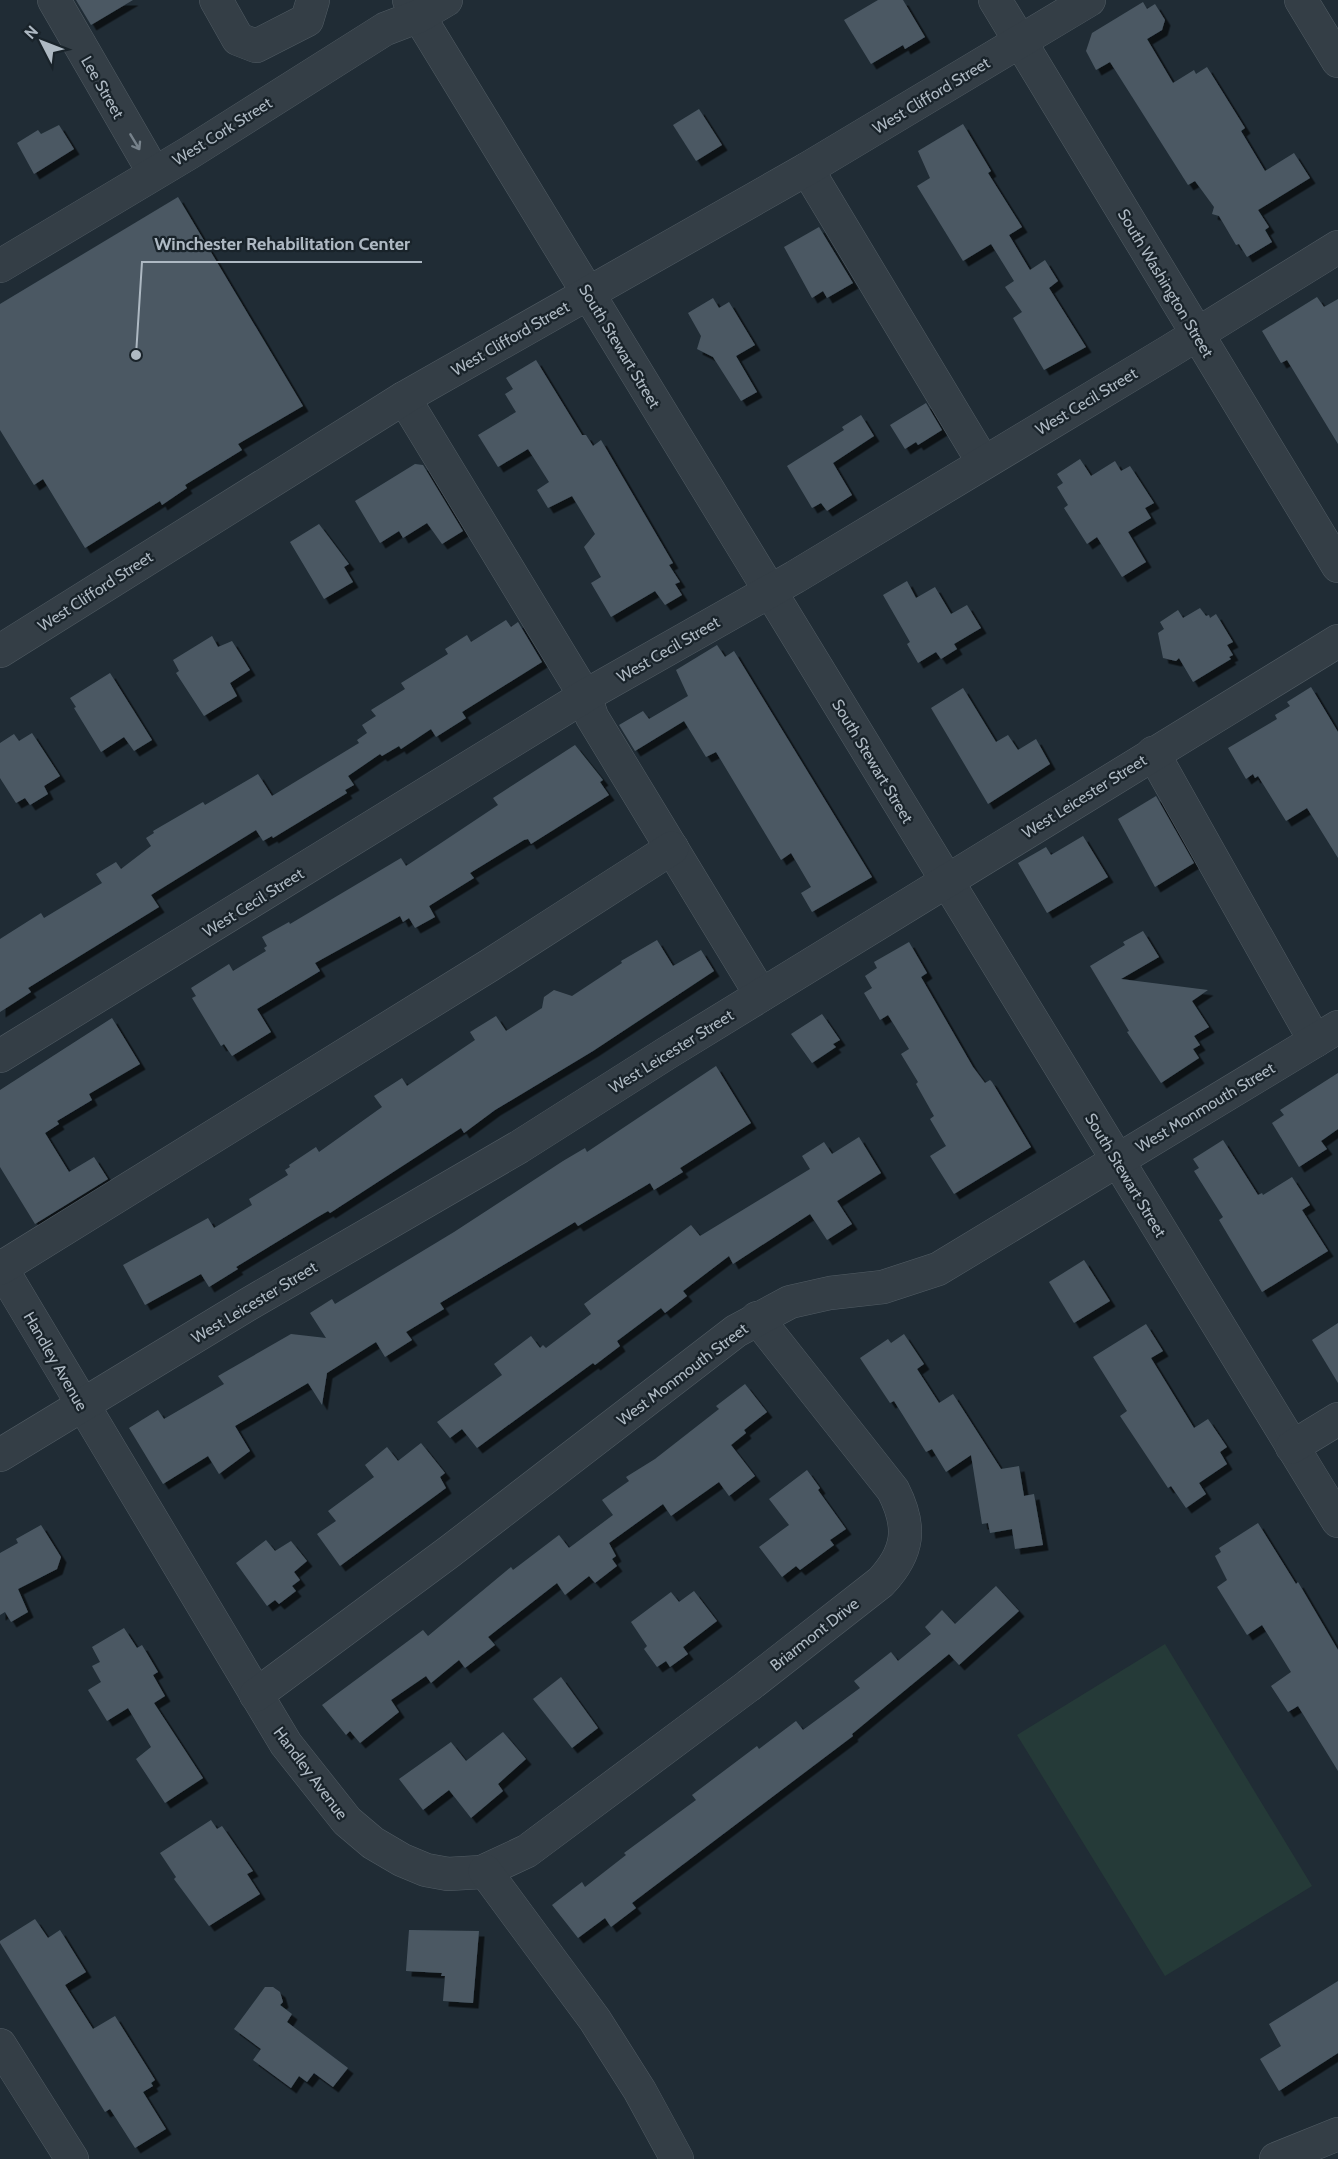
<svg xmlns="http://www.w3.org/2000/svg" width="1338" height="2159" viewBox="0 0 1338 2159" font-family="Cabin,sans-serif">
<style>
.green{fill:#253a38}
.building{fill:#4b5964;filter:url(#shadow)}
.lines{fill:none;stroke-linecap:round;stroke-linejoin:round}
.minor-casing{stroke:#515c64;stroke-width:34}
.minor{stroke:#343e46;stroke-width:33}
.oneway{stroke:#77828b}
.labels{text-anchor:middle;stroke-width:4.5;stroke-linejoin:round;paint-order:stroke}
.street-label{font-size:16px;fill:#aeb9c3;stroke:#19232a}
.leader{fill:none;stroke:#aeb9c3;stroke-width:2}
.callout-dot{fill:#aeb9c3;stroke:#19232a;stroke-width:2}
.callout-label{font-size:18px;text-anchor:middle;font-weight:bold;fill:#aeb9c3;stroke:#19232a;stroke-width:4.5;stroke-linejoin:round;paint-order:stroke}
</style>
<defs>
<filter id="shadow"><feDropShadow dx="5.5" dy="5.5" stdDeviation="0" flood-color="#0009"/></filter>
</defs>
<rect width="100%" height="100%" fill="#202c35"/>
<polygon class="green" points="1165,1644 1312,1886 1165,1976 1017,1735"/>
<g class="building">
<polygon points="76,0 133,0 91,25"/>
<polygon points="878,0 903,0 925,37 905,49 903,45 871,64 844,20"/>
<polygon points="1143,2 1147,9 1155,4 1165,20 1162,30 1147,39 1173,83 1194,70 1196,74 1207,67 1245,128 1241,131 1265,171 1294,153 1310,178 1258,210 1269,227 1265,230 1272,242 1247,257 1239,244 1236,245 1219,216 1212,214 1214,207 1195,181 1188,185 1110,62 1096,70 1086,51 1092,33"/>
<polygon points="699,109 722,145 696,161 673,125"/>
<polygon points="963,124 991,171 988,173 1022,227 1009,235 1030,270 1045,260 1058,281 1049,288 1086,347 1044,370 1013,318 1022,312 1005,287 1014,281 991,244 963,261 917,186 930,178 918,151"/>
<polygon points="59,125 74,149 34,174 17,143 38,130 41,134"/>
<polygon points="178,197 303,406 238,444 242,450 185,485 187,488 162,505 160,501 85,548 43,479 34,485 0,430 0,304"/>
<polygon points="819,227 853,283 827,298 823,291 812,298 784,247"/>
<polygon points="1317,297 1324,307 1338,299 1338,444 1287,360 1281,363 1262,331"/>
<polygon points="713,298 719,308 729,302 755,345 736,356 757,392 741,401 713,357 697,349 701,336 688,313"/>
<polygon points="536,360 582,435 586,435 593,446 601,440 673,563 669,565 680,582 675,584 682,595 665,605 655,591 611,617 591,583 601,577 584,547 595,534 572,496 548,508 537,490 549,482 528,449 498,467 478,435 516,412 505,394 513,389 506,378"/>
<polygon points="926,403 942,430 918,445 916,442 905,449 890,425"/>
<polygon points="861,415 874,436 833,463 852,495 827,511 821,503 812,508 787,466 844,430 842,427"/>
<polygon points="1080,459 1091,476 1115,461 1121,471 1130,466 1154,503 1145,508 1151,518 1128,532 1146,562 1122,577 1097,537 1087,544 1064,508 1068,505 1057,487 1063,483 1057,474"/>
<polygon points="415,464 423,465 463,531 442,544 427,523 403,538 399,531 380,543 355,501"/>
<polygon points="319,524 349,564 344,567 353,582 324,599 290,542"/>
<polygon points="907,581 916,598 935,587 951,614 967,605 981,628 954,644 957,649 941,659 936,652 918,663 907,644 910,642 883,595"/>
<polygon points="1200,608 1206,616 1209,615 1210,618 1216,614 1233,642 1227,645 1233,655 1229,657 1231,659 1193,682 1179,658 1176,661 1163,658 1158,633 1164,629 1160,622 1178,610 1183,618"/>
<polygon points="506,620 511,627 518,622 542,662 462,712 466,718 436,737 431,729 401,749 399,746 382,756 380,754 348,776 354,785 345,790 347,793 273,838 272,836 263,841 256,830 151,895 159,907 28,988 31,992 0,1012 0,939 41,913 44,918 102,883 96,874 116,862 121,869 151,846 146,838 154,833 153,831 203,802 205,805 258,774 272,796 359,743 357,740 367,733 362,725 376,716 371,710 405,689 401,683 448,654 445,649 467,635 471,642"/>
<polygon points="212,636 218,647 232,641 250,670 230,683 237,696 204,716 176,673 179,671 173,660"/>
<polygon points="717,645 725,657 734,651 872,877 812,912 801,893 811,887 791,853 781,860 716,752 706,757 684,721 635,751 619,725 643,711 649,719 688,696 676,670"/>
<polygon points="110,673 152,740 134,751 124,737 101,752 74,708 76,707 70,698"/>
<polygon points="1311,687 1338,732 1338,858 1307,808 1286,821 1258,776 1255,778 1253,774 1246,779 1228,748 1277,719 1275,715 1290,706 1287,702"/>
<polygon points="963,688 996,742 1008,735 1018,750 1036,739 1050,764 988,804 931,708"/>
<polygon points="32,733 60,776 44,786 48,794 30,805 25,798 16,803 0,778 0,743 14,734 19,741"/>
<polygon points="575,745 603,780 600,782 609,795 531,844 528,839 524,840 470,873 474,878 429,906 435,917 415,928 409,918 403,922 400,916 315,963 320,971 257,1009 271,1032 232,1056 224,1044 221,1046 192,998 196,996 191,988 229,964 233,971 266,951 264,948 267,946 262,937 289,922 290,924 401,858 406,866 438,845 498,805 493,798"/>
<polygon points="1156,796 1194,863 1155,887 1118,819"/>
<polygon points="1083,836 1108,877 1047,913 1018,863 1046,847 1051,855"/>
<polygon points="1143,931 1159,957 1121,979 1208,990 1192,1001 1209,1027 1194,1036 1200,1045 1193,1049 1199,1058 1161,1083 1127,1032 1129,1031 1090,966 1125,945 1123,942"/>
<polygon points="657,940 673,966 701,950 714,971 593,1051 495,1110 464,1133 461,1128 330,1213 328,1211 316,1218 236,1267 238,1269 209,1287 201,1274 145,1305 123,1265 208,1218 214,1228 252,1205 249,1199 288,1175 285,1170 290,1167 289,1165 316,1147 319,1152 382,1107 374,1096 402,1078 407,1086 475,1040 470,1032 496,1016 506,1031 542,1008 544,997 554,990 572,996 622,963 621,961"/>
<polygon points="909,942 927,973 921,977 973,1067 985,1083 990,1080 992,1082 1031,1147 954,1194 930,1156 946,1146 930,1119 934,1116 916,1084 918,1082 901,1054 909,1049 888,1015 880,1020 864,993 872,988 865,976 877,968 874,962"/>
<polygon points="822,1014 840,1040 833,1044 836,1047 812,1063 791,1034"/>
<polygon points="112,1018 140,1064 89,1094 92,1100 57,1121 59,1124 45,1133 69,1172 94,1157 108,1179 35,1224 0,1167 0,1090"/>
<polygon points="716,1066 751,1123 680,1168 683,1172 654,1190 650,1183 578,1226 575,1222 440,1303 444,1309 406,1332 412,1340 385,1357 376,1342 327,1373 322,1405 308,1383 235,1426 250,1451 219,1474 208,1456 163,1484 129,1428 158,1410 164,1419 224,1384 218,1376 291,1334 326,1338 310,1313 332,1299 335,1304 454,1232 563,1161 585,1148 587,1152"/>
<polygon points="1338,1073 1338,1129 1321,1141 1327,1149 1299,1167 1272,1123 1284,1115 1280,1110"/>
<polygon points="859,1137 881,1173 837,1201 852,1224 827,1240 810,1214 733,1264 729,1256 683,1291 687,1296 665,1313 661,1308 617,1341 620,1346 595,1365 593,1363 477,1448 462,1429 450,1438 437,1422 502,1375 494,1364 531,1336 540,1348 543,1345 546,1348 591,1314 584,1304 691,1225 700,1236 810,1169 802,1156 824,1142 832,1154"/>
<polygon points="1223,1140 1258,1195 1262,1193 1263,1195 1292,1177 1310,1205 1302,1210 1328,1251 1262,1292 1219,1220 1223,1217 1194,1171 1199,1168 1193,1159"/>
<polygon points="1084,1260 1110,1301 1074,1323 1049,1282"/>
<polygon points="1338,1323 1338,1383 1312,1340"/>
<polygon points="1146,1324 1163,1351 1151,1358 1194,1428 1208,1419 1227,1447 1220,1452 1227,1464 1199,1483 1206,1494 1186,1508 1171,1486 1168,1488 1120,1416 1127,1411 1093,1357"/>
<polygon points="904,1334 924,1364 917,1369 939,1403 953,1394 1001,1469 1019,1466 1024,1496 1034,1494 1043,1545 1015,1549 1012,1529 990,1533 988,1523 982,1524 971,1455 946,1472 932,1449 926,1452 894,1401 890,1403 860,1358 888,1339 891,1343"/>
<polygon points="745,1384 767,1412 744,1430 746,1433 731,1445 755,1476 729,1496 719,1482 671,1516 663,1504 609,1543 616,1556 612,1559 617,1566 595,1583 589,1576 565,1595 557,1583 488,1637 495,1645 465,1668 459,1660 431,1683 426,1676 391,1700 399,1712 360,1743 350,1731 346,1735 322,1705 423,1630 428,1636 511,1567 513,1570 559,1535 569,1548 613,1515 602,1500 629,1481 626,1477 655,1459 719,1409 716,1406"/>
<polygon points="421,1443 445,1473 440,1477 446,1488 340,1566 317,1534 336,1521 328,1511 374,1477 365,1465 387,1447 398,1461"/>
<polygon points="807,1470 820,1488 818,1490 846,1529 830,1540 834,1545 800,1570 796,1566 782,1577 759,1547 789,1525 769,1499"/>
<polygon points="1258,1523 1296,1584 1298,1582 1338,1650 1338,1771 1298,1706 1288,1712 1271,1686 1291,1672 1262,1625 1247,1635 1217,1587 1227,1580 1215,1556 1221,1552 1219,1548"/>
<polygon points="41,1525 61,1557 57,1569 18,1589 28,1612 11,1622 5,1612 0,1615 0,1553 18,1543 16,1539"/>
<polygon points="266,1540 275,1551 291,1541 307,1561 294,1572 300,1580 292,1586 296,1591 279,1604 275,1600 267,1606 236,1563"/>
<polygon points="996,1586 1019,1611 959,1665 949,1654 852,1734 853,1736 632,1903 636,1908 611,1927 605,1918 578,1938 552,1905 582,1882 585,1887 626,1855 624,1853 696,1800 692,1795 757,1746 759,1749 796,1721 803,1730 860,1688 854,1681 891,1652 898,1661 931,1634 925,1627 942,1610 955,1624"/>
<polygon points="694,1591 717,1621 683,1647 688,1654 670,1667 666,1661 657,1667 644,1649 647,1646 631,1622 671,1592 679,1602"/>
<polygon points="124,1628 137,1648 142,1645 158,1672 153,1675 165,1696 154,1703 203,1778 165,1803 136,1759 151,1747 128,1708 107,1721 88,1690 101,1682 92,1666 100,1662 92,1647"/>
<polygon points="561,1677 598,1728 572,1748 533,1699"/>
<polygon points="503,1732 526,1759 498,1784 503,1791 471,1818 449,1790 423,1810 399,1779 451,1742 466,1761"/>
<polygon points="211,1820 217,1829 222,1826 253,1871 247,1874 260,1894 209,1926 174,1879 176,1877 160,1853"/>
<polygon points="35,1919 48,1938 60,1930 86,1972 65,1985 93,2029 115,2016 155,2080 151,2083 153,2086 143,2092 166,2129 135,2148 110,2109 105,2112 0,1943 0,1941"/>
<polygon points="409,1930 479,1931 473,2003 443,2001 445,1976 441,1976 442,1973 406,1971"/>
<polygon points="1338,1981 1338,2053 1279,2091 1260,2059 1281,2046 1269,2024"/>
<polygon points="265,1987 273,1987 280,1992 283,2002 280,2005 292,2014 287,2022 348,2068 333,2087 314,2073 307,2082 299,2076 291,2088 253,2060 261,2049 234,2029"/>
</g>
<g class="lines">
<defs>
<g id="minor">
<polyline points="54,0 154,173"/>
<polyline points="216,0 238,39 256,46 307,20 313,0"/>
<polyline points="409,0 1338,1521"/>
<polyline points="995,0 1338,566"/>
<polyline points="1301,0 1338,61"/>
<polyline points="807,169 983,462"/>
<polyline points="0,266 189,153 385,29 419,16 446,0"/>
<polyline points="404,398 585,696 592,717 761,995"/>
<polyline points="0,651 404,398 807,169 1089,0"/>
<polyline points="1153,753 1315,1041"/>
<polyline points="0,1056 585,696 795,577 1170,351 1338,247"/>
<path d="M 0,1266 L 286,1744 L 347,1821 L 373,1843 L 402,1860 L 426,1870 L 448,1874 L 482,1872 L 527,1851 L 748,1686 L 881,1582 C 909,1552 912,1527 893,1490 L 757,1318"/>
<polyline points="1,1268 490,965 672,848"/>
<polyline points="1292,1447 1338,1419"/>
<polyline points="0,1455 247,1305 519,1147 667,1053 1338,641"/>
<polyline points="256,1695 449,1552 736,1331 790,1302 830,1293 883,1287 938,1269 1338,1027"/>
<polyline points="485,1871 595,2020 640,2091 677,2159"/>
<polyline points="0,2045 72,2159"/>
<polyline points="1276,2159 1338,2134"/>
</g>
</defs>
<use href="#minor" class="minor-casing"/>
<use href="#minor" class="minor"/>
</g>
<defs><path id="oneway-shaft" d="M-6 0H5M1.5-3L5.5 0L1.5 3" fill="none" stroke-width="1.6" stroke-linecap="round" stroke-linejoin="round" transform="scale(1.5)"/></defs>
<use class="oneway" href="#oneway-shaft" transform="translate(135 142) rotate(59)"/>
<g class="labels">
<g class="street-label">
<text transform="translate(103 87) rotate(60)" y="6">Lee Street</text>
<text transform="translate(931 95) rotate(-31)" y="6">West Clifford Street</text>
<text transform="translate(222 131) rotate(-32)" y="6">West Cork Street</text>
<text transform="translate(1166 283) rotate(59)" y="6">South Washington Street</text>
<text transform="translate(510 338) rotate(-30)" y="6">West Clifford Street</text>
<text transform="translate(620 346) rotate(59)" y="6">South Stewart Street</text>
<text transform="translate(1086 401) rotate(-31)" y="6">West Cecil Street</text>
<text transform="translate(95 591) rotate(-33)" y="6">West Clifford Street</text>
<text transform="translate(668 649) rotate(-30)" y="6">West Cecil Street</text>
<text transform="translate(873 761) rotate(59)" y="6">South Stewart Street</text>
<text transform="translate(1084 796) rotate(-32)" y="6">West Leicester Street</text>
<text transform="translate(253 902) rotate(-32)" y="6">West Cecil Street</text>
<text transform="translate(671 1051) rotate(-32)" y="6">West Leicester Street</text>
<text transform="translate(1205 1107) rotate(-31)" y="6">West Monmouth Street</text>
<text transform="translate(1126 1175) rotate(59)" y="6">South Stewart Street</text>
<text transform="translate(254 1302) rotate(-31)" y="6">West Leicester Street</text>
<text transform="translate(56 1361) rotate(60)" y="6">Handley Avenue</text>
<text transform="translate(682 1374) rotate(-37)" y="6">West Monmouth Street</text>
<text transform="translate(814 1634) rotate(-38)" y="6">Briarmont Drive</text>
<text transform="translate(311 1773) rotate(53)" y="6">Handley Avenue</text>
</g>
</g>
<path class="leader" d="M136 355L142 262H422"/>
<circle class="callout-dot" cx="136" cy="355" r="6"/>
<g class="callout-label">
<text x="282" y="250">Winchester Rehabilitation Center</text>
</g>
<g transform="translate(42 42) rotate(312)" stroke="#19232a" stroke-width="4.5" paint-order="stroke">
<path d="M0-4.5L10 22L0 15L-10 22Z" fill="#aeb9c3"/>
<text y="-9" font-size="16" font-weight="bold" text-anchor="middle" fill="#aeb9c3">N</text>
</g>
</svg>
